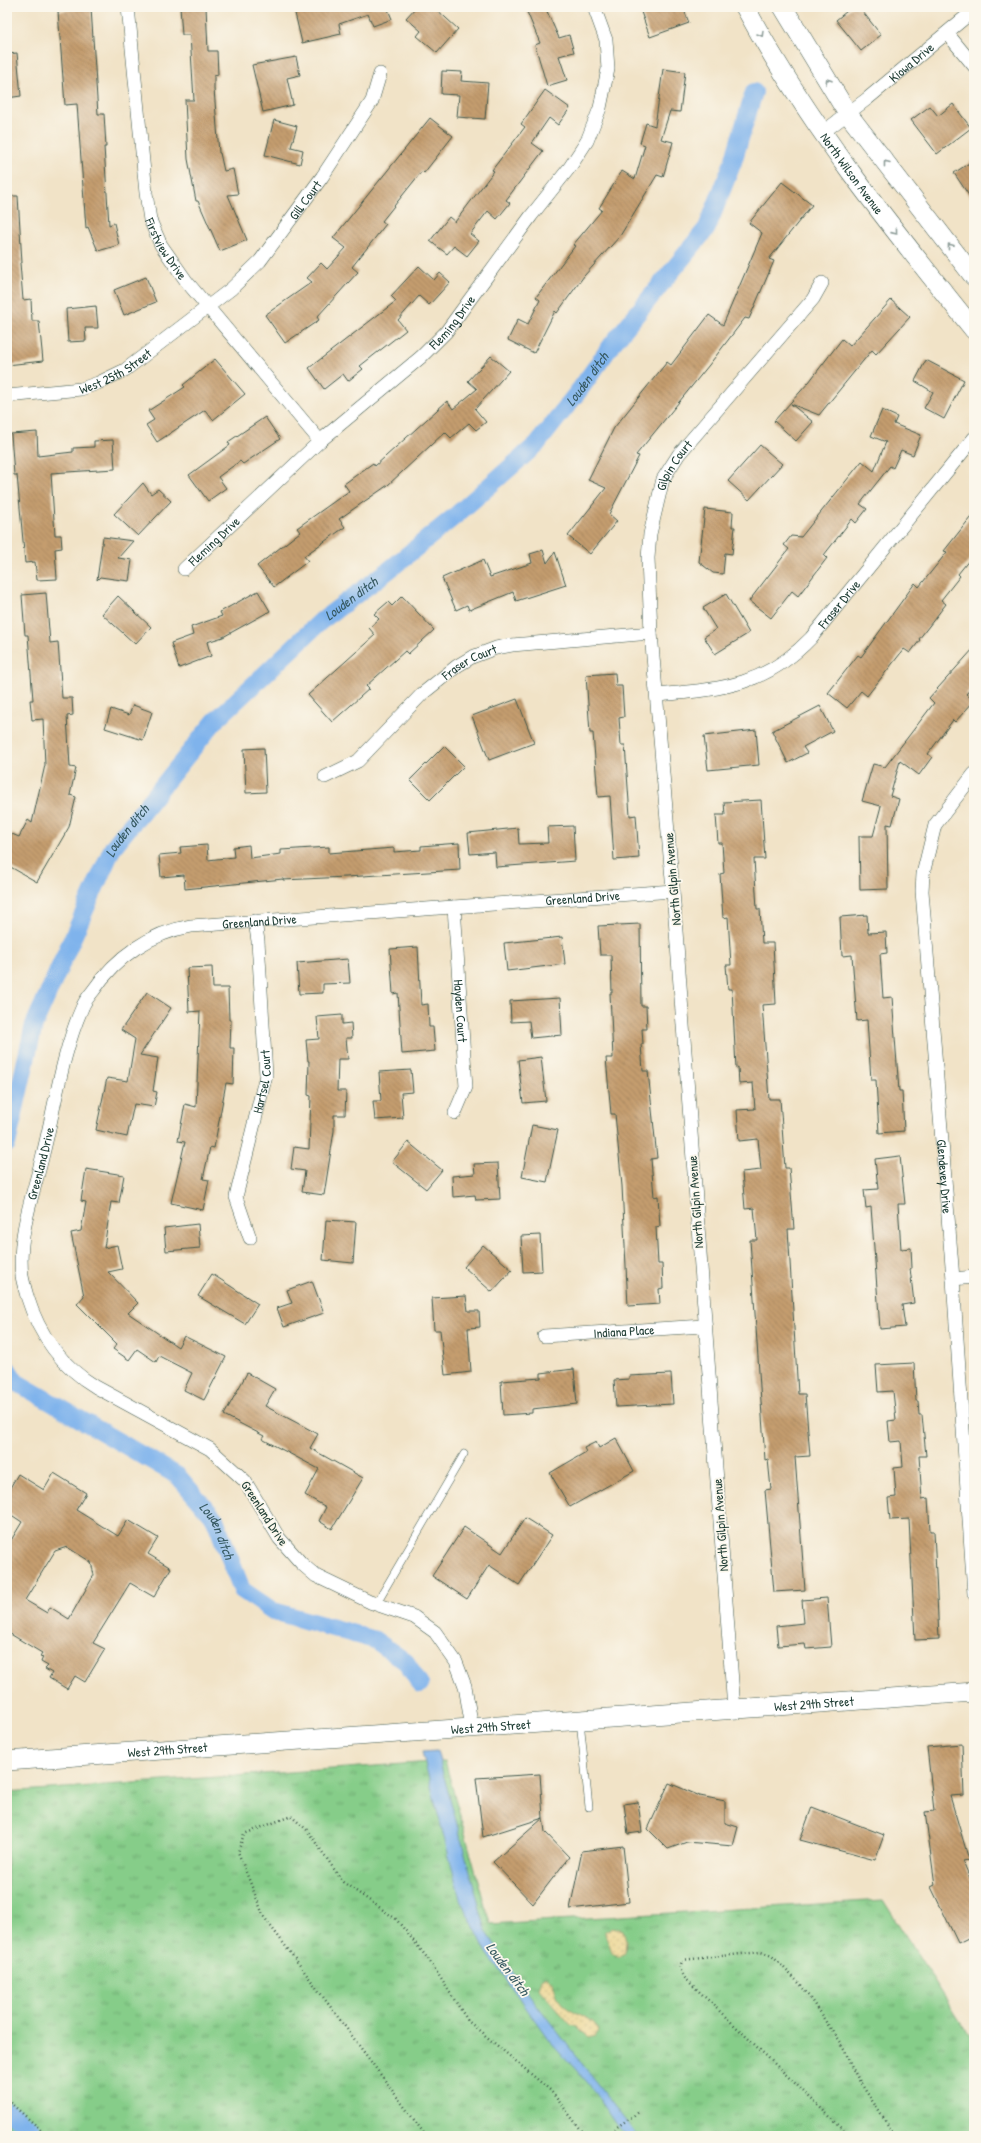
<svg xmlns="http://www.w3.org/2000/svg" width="981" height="2143" viewBox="0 0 981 2143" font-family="'Patrick Hand',sans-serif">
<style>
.grass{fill:url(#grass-tufts);stroke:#52855e}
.sand{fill:url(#sand-dots);stroke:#868c69}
.water{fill:#7fb3ec;stroke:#4f7890}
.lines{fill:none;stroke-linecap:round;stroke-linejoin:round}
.canal{stroke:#7fb3ec;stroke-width:18}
.building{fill:url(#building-back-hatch);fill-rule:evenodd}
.lane-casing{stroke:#3e564a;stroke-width:8}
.street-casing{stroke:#3e564a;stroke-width:14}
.secondary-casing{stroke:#3e564a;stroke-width:20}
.path{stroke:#3e564a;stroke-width:2.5;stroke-dasharray:1 3;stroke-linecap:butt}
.lane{stroke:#fff;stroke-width:7}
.street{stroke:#fff;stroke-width:13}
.secondary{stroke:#fff;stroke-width:19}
.oneway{stroke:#8f9e9a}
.labels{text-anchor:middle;stroke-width:3.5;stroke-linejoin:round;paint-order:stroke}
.street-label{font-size:13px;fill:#1f3d34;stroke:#fbf7ec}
.water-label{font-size:14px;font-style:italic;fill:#375a62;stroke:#fbf7ec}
</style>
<defs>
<pattern id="grass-tufts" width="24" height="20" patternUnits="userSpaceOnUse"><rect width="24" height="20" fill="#86cd89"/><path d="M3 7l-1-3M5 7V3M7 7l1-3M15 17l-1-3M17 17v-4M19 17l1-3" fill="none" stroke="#6da871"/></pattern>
<pattern id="sand-dots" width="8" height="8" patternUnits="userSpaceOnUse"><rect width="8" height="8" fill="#eeda9e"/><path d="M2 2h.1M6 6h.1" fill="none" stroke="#ccbc89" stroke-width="1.8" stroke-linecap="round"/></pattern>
<pattern id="building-back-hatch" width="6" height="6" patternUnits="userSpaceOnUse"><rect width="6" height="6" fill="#c49d6e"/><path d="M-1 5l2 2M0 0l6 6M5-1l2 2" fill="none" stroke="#9f815b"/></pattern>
</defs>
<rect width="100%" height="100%" fill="#fbf7ec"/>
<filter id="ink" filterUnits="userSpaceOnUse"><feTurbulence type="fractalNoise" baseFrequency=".025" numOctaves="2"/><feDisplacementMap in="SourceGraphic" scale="8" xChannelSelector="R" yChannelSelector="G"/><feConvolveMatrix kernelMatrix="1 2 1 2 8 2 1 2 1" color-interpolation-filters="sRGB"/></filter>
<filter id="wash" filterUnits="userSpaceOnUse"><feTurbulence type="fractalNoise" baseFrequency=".012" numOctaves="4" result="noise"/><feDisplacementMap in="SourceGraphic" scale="16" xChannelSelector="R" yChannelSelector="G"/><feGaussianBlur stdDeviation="0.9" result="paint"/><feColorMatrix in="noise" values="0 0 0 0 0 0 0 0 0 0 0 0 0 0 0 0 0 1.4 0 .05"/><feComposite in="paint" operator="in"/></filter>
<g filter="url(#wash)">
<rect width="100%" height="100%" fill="#f1e3c7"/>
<polygon class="grass" points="445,1761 490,1924 883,1900 974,2043 974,2136 7,2136 7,1792"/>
<g class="sand">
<polygon points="613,1927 623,1930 626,1941 625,1953 619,1957 612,1952 605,1934 605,1931"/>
<path d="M 546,1976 C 555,1980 554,1992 559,1999 C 568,2013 590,2014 598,2030 L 596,2036 L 589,2038 L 578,2027 L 571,2025 L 538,1988 L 541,1979 Z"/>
</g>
<polygon class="water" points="437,1751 486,1931 515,1976 637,2136 625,2136 588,2083 549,2040 487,1953 460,1899 422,1752"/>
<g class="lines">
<g class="canal">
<path id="s1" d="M 7,1144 L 34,1025 L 113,847 L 215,721 L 321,621 L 389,570 L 455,516 L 537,444 L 581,388 L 613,343 L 707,228 L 733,162 L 754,92"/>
<path id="s2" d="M 7,1368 L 16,1382 L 178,1476 L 215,1519 L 242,1590 L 273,1611 L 375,1640 L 406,1662 L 420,1684"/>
<polyline points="7,2111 31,2129 35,2136"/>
</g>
</g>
<g id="blocks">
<g class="building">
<polygon points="180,7 206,7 208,51 217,51 218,75 214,76 214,89 219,153 220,153 224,171 233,169 238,194 228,195 247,240 220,251 198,201 196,201 188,159 185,100 194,100 190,35 182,35"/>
<polygon points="304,7 387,7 392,19 373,26 368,14 339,24 341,34 302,43 294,9"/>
<polygon points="416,7 434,7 458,29 437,53 417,36 421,31 406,18"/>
<polygon points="525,7 545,7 559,38 569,35 574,52 559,56 567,80 547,86 535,45 540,43"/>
<polygon points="655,7 683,7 689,23 650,37 641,12"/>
<polygon points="852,7 859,7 881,35 861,51 836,20"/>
<polygon points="91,8 98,114 104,114 106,147 104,147 109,225 114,223 119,245 98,251 88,227 86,228 77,104 65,105 58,11"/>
<polygon points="17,53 21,96 7,98 7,54"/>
<polygon points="296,57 300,75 287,78 293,105 263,112 252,65"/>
<polygon points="663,69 685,72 680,112 670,111 661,139 673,142 663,177 657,175 620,236 584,276 557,313 555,311 534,353 508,340 518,319 528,324 540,300 536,297 575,246 573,245 602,210 599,208 622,171 635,179 645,145 640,143 646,123 655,126"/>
<polygon points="442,71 462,72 461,81 488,83 485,119 457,117 459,95 441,94"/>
<polygon points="545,90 570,108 558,125 549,118 532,143 543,151 506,200 510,203 497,219 488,211 470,234 479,241 467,256 454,246 447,254 430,241 449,217 455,222 494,171 492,170 525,127 521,124"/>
<polygon points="953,104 971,128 937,154 911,120 930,106 938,116"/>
<polygon points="430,118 453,136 424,173 422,171 382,221 386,224 352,267 358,272 317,317 319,320 285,343 265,315 312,282 307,278 321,263 327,269 346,248 333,238"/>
<polygon points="274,120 297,126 291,147 303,150 300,164 265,155"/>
<polygon points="974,160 974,203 954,173"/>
<polygon points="782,182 812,205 769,259 774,261 749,319 745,318 709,365 636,455 639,456 609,514 617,521 590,554 568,536 606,488 588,480 614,428 667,362 671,365 709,315 723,325 762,233 749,223"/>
<polygon points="7,196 18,196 22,263 20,263 23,300 31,299 32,321 39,321 43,361 7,365"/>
<polygon points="419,266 434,280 440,273 450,282 429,305 419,296 398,320 406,330 360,366 363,369 348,381 343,374 324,389 309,368 396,301 391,296"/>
<polygon points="146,277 156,302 124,315 114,290"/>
<polygon points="891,300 910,317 876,354 872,350 819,415 791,404 813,422 796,441 774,421 809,382 842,339 850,346"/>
<polygon points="96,306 98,328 85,328 86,341 68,342 66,309"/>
<polygon points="491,356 509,371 475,409 486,422 476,430 469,423 451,438 445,432 388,485 339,519 345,527 304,556 308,561 274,587 257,566 300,532 297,528 349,491 344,484 373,463 375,466 447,401 453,409 477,389 468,381"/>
<polygon points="215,359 245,394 213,420 205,410 157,442 146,425 154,420 148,411 185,387 183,385"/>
<polygon points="926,360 964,380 944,419 924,408 933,392 915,381"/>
<polygon points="882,410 897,417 894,424 921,435 913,455 901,450 893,468 890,466 860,504 867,509 856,523 852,519 824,555 827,558 798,596 792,591 771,618 749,601 789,549 784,545 791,536 801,537 862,461 874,471 886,442 871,436"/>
<polygon points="265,417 280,439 243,464 240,461 218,477 226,488 208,501 189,475 230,445 228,442"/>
<polygon points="37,432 38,456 73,452 73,448 94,447 94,441 113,440 115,469 51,473 55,535 61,535 62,548 55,549 57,579 37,580 35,562 25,563 17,475 14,475 11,434"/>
<polygon points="760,445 782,464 749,500 728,481"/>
<polygon points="143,483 151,494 158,489 171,501 138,536 114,514"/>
<polygon points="705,509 733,512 732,527 735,527 732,554 725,553 723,574 713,573 699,562"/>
<polygon points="974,513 974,554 958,574 960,576 941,600 946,604 919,639 920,640 910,653 904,649 867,696 861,691 847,708 828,693 858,655 861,657 915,583 919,587 947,552 944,551"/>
<polygon points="103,537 133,541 118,558 132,560 129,581 100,577 97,580"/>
<polygon points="543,550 547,563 555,552 566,585 516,601 513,592 469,610 467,605 456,610 442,578 483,560 490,577 532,563 530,554"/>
<polygon points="258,591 270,611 223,637 207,642 211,656 179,668 171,643 193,635 191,627 222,616 220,612"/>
<polygon points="46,593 50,643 58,642 62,698 72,698 73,715 67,716 70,767 76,768 70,795 76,797 69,827 37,882 7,865 7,843 12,834 19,837 28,820 32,823 45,765 43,719 32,720 30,700 33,700 28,635 25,635 22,595"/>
<polygon points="726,594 749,633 715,654 704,637 716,629 703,608"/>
<polygon points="118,596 151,627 135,644 102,614"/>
<polygon points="402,596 434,630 408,654 405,651 366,686 369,689 332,722 308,695 375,635 369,628 379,619 374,614 388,602 392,606"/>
<polygon points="974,648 974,685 966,694 974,701 955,722 953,720 928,754 932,757 919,775 900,761 890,796 899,799 892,825 887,824 888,889 860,890 859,836 873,836 881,806 862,801 873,764 885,767 934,703 929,698"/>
<polygon points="615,673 616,686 622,686 624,717 619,718 621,745 625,745 630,816 636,815 639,858 614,860 610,796 598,797 593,733 590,733 586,675"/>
<polygon points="517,699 534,743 489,760 472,716"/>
<polygon points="133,705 152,712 143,740 105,728 111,709 129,715"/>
<polygon points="820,706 833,731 803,747 807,753 788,763 772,731"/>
<polygon points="756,730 759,765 708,770 704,736"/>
<polygon points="444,746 464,766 430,800 410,780"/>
<polygon points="264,748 266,792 246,793 244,749"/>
<polygon points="761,800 765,859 754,859 757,909 760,909 762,943 773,943 776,1004 762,1005 769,1099 780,1099 785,1168 789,1168 794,1229 788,1229 798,1394 805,1394 810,1456 795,1457 805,1590 774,1592 765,1490 771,1489 768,1459 765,1460 750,1240 757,1240 754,1208 745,1209 742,1172 761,1170 758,1139 739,1141 737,1110 755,1109 753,1083 739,1084 738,1067 736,1068 732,989 728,989 726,965 731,965 728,917 723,918 720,874 724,873 722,843 718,843 716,815 725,815 724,802"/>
<polygon points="573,826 575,861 496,867 495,852 470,854 468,833 518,828 519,844 548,843 547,827"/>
<polygon points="459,843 460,870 346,877 283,880 283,879 185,889 184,875 161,877 159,855 181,853 180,847 207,845 208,860 234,857 233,847 249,845 250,858 281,854 281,850 329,847 329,853 394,848 394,852 421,850 421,846"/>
<polygon points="867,915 868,933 886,932 887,953 880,954 883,998 892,997 899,1091 902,1091 904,1131 879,1133 876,1080 871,1080 867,1020 857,1021 852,955 842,956 840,917"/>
<polygon points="640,924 641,1006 646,1006 647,1029 642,1029 643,1044 641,1044 643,1071 648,1071 657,1158 651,1159 654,1197 658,1196 660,1226 656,1227 658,1264 662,1264 663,1288 659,1289 660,1304 628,1306 622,1186 615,1114 611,1114 606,1058 613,1058 610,993 612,993 611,955 600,955 598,926"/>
<polygon points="562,937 565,964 507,971 504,943"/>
<polygon points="418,947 421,1005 428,1004 429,1027 433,1027 435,1051 402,1054 398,993 393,994 390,949"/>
<polygon points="348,959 350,983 323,984 323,993 299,994 297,963"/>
<polygon points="212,967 213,988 228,988 229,1020 231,1020 230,1048 234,1048 233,1084 226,1083 214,1148 210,1147 203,1179 209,1180 203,1210 171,1203 185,1142 178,1141 185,1104 196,1107 200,1011 189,1012 187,968"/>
<polygon points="147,992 171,1008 140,1055 158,1058 153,1091 157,1092 154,1107 134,1104 127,1137 96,1130 107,1078 128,1081 135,1039 121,1030"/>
<polygon points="560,998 562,1035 531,1038 529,1021 511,1022 510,1001"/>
<polygon points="342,1015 342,1024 351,1023 352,1038 346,1038 348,1059 338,1059 337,1091 346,1091 345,1115 334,1115 334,1131 324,1195 302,1192 305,1171 291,1169 294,1147 309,1149 311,1096 308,1095 309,1061 308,1061 306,1040 319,1039 317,1017"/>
<polygon points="541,1057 546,1101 523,1103 518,1060"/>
<polygon points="411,1070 413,1092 401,1093 403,1118 375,1120 373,1101 381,1101 379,1072"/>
<polygon points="532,1125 558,1130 547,1182 522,1177"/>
<polygon points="408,1142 442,1170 426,1189 392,1162"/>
<polygon points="900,1156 905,1204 898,1204 901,1249 911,1248 912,1268 910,1268 914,1303 902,1305 905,1327 880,1329 871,1207 866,1208 864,1190 878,1189 875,1159"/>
<polygon points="498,1163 500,1199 476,1200 475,1195 453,1197 452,1176 475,1174 474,1164"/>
<polygon points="86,1169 124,1175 119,1203 111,1202 104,1248 117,1245 122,1269 108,1272 138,1303 128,1313 178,1347 184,1336 226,1357 204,1400 184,1390 192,1373 159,1356 156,1362 137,1349 129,1360 113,1349 117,1344 77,1304 84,1296 71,1233 81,1231 86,1202 81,1201"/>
<polygon points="326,1220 356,1222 353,1263 323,1260"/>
<polygon points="198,1224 200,1248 166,1251 164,1228"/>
<polygon points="540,1235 542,1271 523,1272 521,1236"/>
<polygon points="483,1245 512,1270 492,1292 464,1267"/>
<polygon points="212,1274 258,1304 245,1324 198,1296"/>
<polygon points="312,1281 324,1313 284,1327 277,1308 292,1303 287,1290"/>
<polygon points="466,1296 468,1311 479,1311 480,1327 468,1328 471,1372 445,1375 440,1330 434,1330 432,1298"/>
<polygon points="914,1363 916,1401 918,1401 919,1415 922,1415 926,1456 919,1456 922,1499 928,1498 930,1531 934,1531 939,1639 915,1640 909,1519 890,1520 888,1498 896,1497 894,1468 903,1467 901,1441 890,1442 888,1421 896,1420 893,1391 878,1392 876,1365"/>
<polygon points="574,1369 577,1404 532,1409 532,1413 503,1415 501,1381 541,1378 541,1373"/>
<polygon points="247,1373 275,1389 265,1406 318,1434 310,1448 363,1478 332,1529 319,1521 326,1507 305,1495 319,1469 262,1439 264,1436 224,1415"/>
<polygon points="671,1374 673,1404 616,1407 614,1380 629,1379 629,1376"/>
<polygon points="616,1438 634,1471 570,1507 550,1473 586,1452 584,1448 596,1442 599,1448"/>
<path d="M 54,1473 L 86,1493 L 76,1510 L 118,1536 L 128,1520 L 158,1538 L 148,1554 L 171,1568 L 154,1597 L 130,1583 L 93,1643 L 105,1649 L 85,1682 L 75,1676 L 67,1689 L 49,1678 L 52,1673 L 45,1669 L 48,1666 L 41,1662 L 43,1657 L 40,1656 L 42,1653 L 7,1632 L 7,1547 L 22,1522 L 7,1512 L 7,1493 L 18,1474 L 44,1490 ZM 67,1547 L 91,1562 L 94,1575 L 69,1619 L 50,1607 L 47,1613 L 25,1600 L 55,1551 Z"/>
<polygon points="525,1518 552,1535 519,1585 489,1565 467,1599 432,1576 464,1527 502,1553"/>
<polygon points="827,1598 831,1647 806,1649 805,1644 778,1646 776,1626 804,1623 802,1600"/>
<polygon points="962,1744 964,1795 950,1796 969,1860 963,1861 974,1888 974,1935 958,1943 931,1887 935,1885 925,1812 934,1811 927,1747"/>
<polygon points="540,1774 543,1818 483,1837 476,1778"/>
<polygon points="669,1783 700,1796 725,1801 725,1823 738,1827 733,1846 687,1842 668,1849 648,1829"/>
<polygon points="638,1802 642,1832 628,1834 624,1804"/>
<polygon points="812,1807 884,1835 875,1860 800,1840"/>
<polygon points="543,1818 545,1832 569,1857 533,1904 493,1862"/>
<polygon points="623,1846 629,1902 570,1909 582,1851"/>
</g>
</g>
</g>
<g filter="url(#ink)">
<use href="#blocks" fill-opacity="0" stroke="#3e564a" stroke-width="1"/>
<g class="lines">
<defs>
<g id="lane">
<polyline points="376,1604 464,1454"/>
<polyline points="580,1721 589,1807"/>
</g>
<g id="street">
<path id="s3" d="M 128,7 L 146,193 L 150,220 L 161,245 L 187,282 L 320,441"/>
<polyline points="947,33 974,66"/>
<path id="s4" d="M 822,133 L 867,99 L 974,10"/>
<path id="s5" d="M 7,396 L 81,389 L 98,383 L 125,370 L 231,289 L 260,261 L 322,177 L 372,101 L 380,74"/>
<path id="s6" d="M 184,569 L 320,441 L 421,357 L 446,332 L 531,216 L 570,167 L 587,141 L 600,108 L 608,69 L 606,40 L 594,7"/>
<path id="s7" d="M 657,695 C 721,689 764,687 811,638 L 974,438"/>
<path id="s8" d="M 974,774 L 935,825 L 923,874 L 922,891 L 953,1279 L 974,1594"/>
<path id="s9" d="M 325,777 L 358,761 L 422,694 L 457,666 L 472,657 L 496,648 L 512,645 L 651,633"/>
<path id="s10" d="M 454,907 L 466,1087 L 455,1113"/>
<path id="s11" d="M 250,1238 L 236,1197 L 266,1075 L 258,941 L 255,921"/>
<polyline points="953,1279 974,1277"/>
<path id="s12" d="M 544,1336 L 704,1326"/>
<path id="s13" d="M 734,1709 L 673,891 L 651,633 L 648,558 L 650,534 L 663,479 L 679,454 L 813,299 L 822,283"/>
<path id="s14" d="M 472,1728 L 465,1686 L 456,1662 L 435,1632 L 414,1617 L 370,1602 L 316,1576 L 302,1564 L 279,1538 L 245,1481 L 210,1449 L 96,1387 C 61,1366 39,1335 27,1296 C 25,1289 23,1282 22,1276 C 17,1235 34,1193 43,1154 C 55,1107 62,1053 82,1008 C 84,1002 89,996 93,991 C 116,957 150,933 191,926 L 673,891"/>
</g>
<g id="secondary">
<path id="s15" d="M 745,7 C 808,124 891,227 974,330"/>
<polyline points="783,7 848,114 974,277"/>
<path id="s16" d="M 7,1761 L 974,1692"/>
</g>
</defs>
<use href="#lane" class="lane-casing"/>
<use href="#street" class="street-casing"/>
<use href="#secondary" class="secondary-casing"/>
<g class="path">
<polyline points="7,2100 39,2128 45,2136"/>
<polyline points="614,2129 639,2112"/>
<polyline points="426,2136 264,1917 238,1852 244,1834 291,1816 307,1830 343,1882 396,1919 429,1960 468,2021 550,2090 586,2136"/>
<polyline points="850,2136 685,1978 680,1969 682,1960 761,1952 772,1956 801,1985 845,2050 850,2064 860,2082 895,2136"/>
</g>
<use href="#lane" class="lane"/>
<use href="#street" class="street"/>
<use href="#secondary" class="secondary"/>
</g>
<defs><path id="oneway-chevron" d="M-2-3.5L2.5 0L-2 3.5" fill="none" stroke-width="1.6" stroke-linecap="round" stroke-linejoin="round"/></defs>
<g class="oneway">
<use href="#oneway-chevron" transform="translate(761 34) rotate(59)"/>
<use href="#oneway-chevron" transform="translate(828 81) rotate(-122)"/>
<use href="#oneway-chevron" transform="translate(886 163) rotate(-128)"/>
<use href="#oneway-chevron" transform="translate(895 232) rotate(51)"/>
<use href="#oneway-chevron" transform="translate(950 246) rotate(-128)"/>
</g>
</g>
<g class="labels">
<g class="street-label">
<text dy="5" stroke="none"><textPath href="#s4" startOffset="114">Kiowa Drive</textPath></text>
<text dy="5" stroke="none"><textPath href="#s15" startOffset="198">North Wilson Avenue</textPath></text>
<text dy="5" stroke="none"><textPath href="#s5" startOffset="372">Gill Court</textPath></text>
<text dy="5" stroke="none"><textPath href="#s3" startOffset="247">Firstview Drive</textPath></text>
<text dy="5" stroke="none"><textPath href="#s6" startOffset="365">Fleming Drive</textPath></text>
<text dy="5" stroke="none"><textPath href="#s5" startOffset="113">West 25th Street</textPath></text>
<text dy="5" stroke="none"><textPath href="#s13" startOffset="1252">Gilpin Court</textPath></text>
<text dy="5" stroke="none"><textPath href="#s6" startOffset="41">Fleming Drive</textPath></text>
<text dy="5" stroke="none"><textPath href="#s7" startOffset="213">Fraser Drive</textPath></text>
<text dy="5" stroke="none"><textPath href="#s9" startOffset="187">Fraser Court</textPath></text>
<text transform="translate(672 879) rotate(-95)" y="5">North Gilpin Avenue</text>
<text dy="5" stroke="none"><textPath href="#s14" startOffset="1481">Greenland Drive</textPath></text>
<text dy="5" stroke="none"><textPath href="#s14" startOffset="1157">Greenland Drive</textPath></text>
<text dy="5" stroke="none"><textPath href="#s10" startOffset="104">Hayden Court</textPath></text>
<text dy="5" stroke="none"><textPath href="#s11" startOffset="162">Hartsel Court</textPath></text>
<text dy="5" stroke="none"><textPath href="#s14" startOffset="786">Greenland Drive</textPath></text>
<text dy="5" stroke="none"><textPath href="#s8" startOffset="418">Glendevey Drive</textPath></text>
<text transform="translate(695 1202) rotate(-94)" y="5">North Gilpin Avenue</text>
<text dy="5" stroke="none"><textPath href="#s12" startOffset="80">Indiana Place</textPath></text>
<text transform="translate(265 1513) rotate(57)" y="5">Greenland Drive</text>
<text transform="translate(720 1525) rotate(-94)" y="5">North Gilpin Avenue</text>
<text dy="5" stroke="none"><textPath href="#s16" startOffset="809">West 29th Street</textPath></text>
<text dy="5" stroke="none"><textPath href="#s16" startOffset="485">West 29th Street</textPath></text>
<text dy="5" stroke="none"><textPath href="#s16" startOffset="161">West 29th Street</textPath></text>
</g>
<g class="water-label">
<text dy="5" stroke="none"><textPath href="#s1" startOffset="986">Louden ditch</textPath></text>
<text dy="5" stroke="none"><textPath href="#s1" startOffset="662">Louden ditch</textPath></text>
<text dy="5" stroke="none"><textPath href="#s1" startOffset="338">Louden ditch</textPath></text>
<text dy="5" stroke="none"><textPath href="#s2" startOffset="272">Louden ditch</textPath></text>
<text transform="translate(508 1969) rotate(53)" y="5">Louden ditch</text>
</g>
</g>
<rect width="981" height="2143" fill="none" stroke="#fbf7ec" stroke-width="24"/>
</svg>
